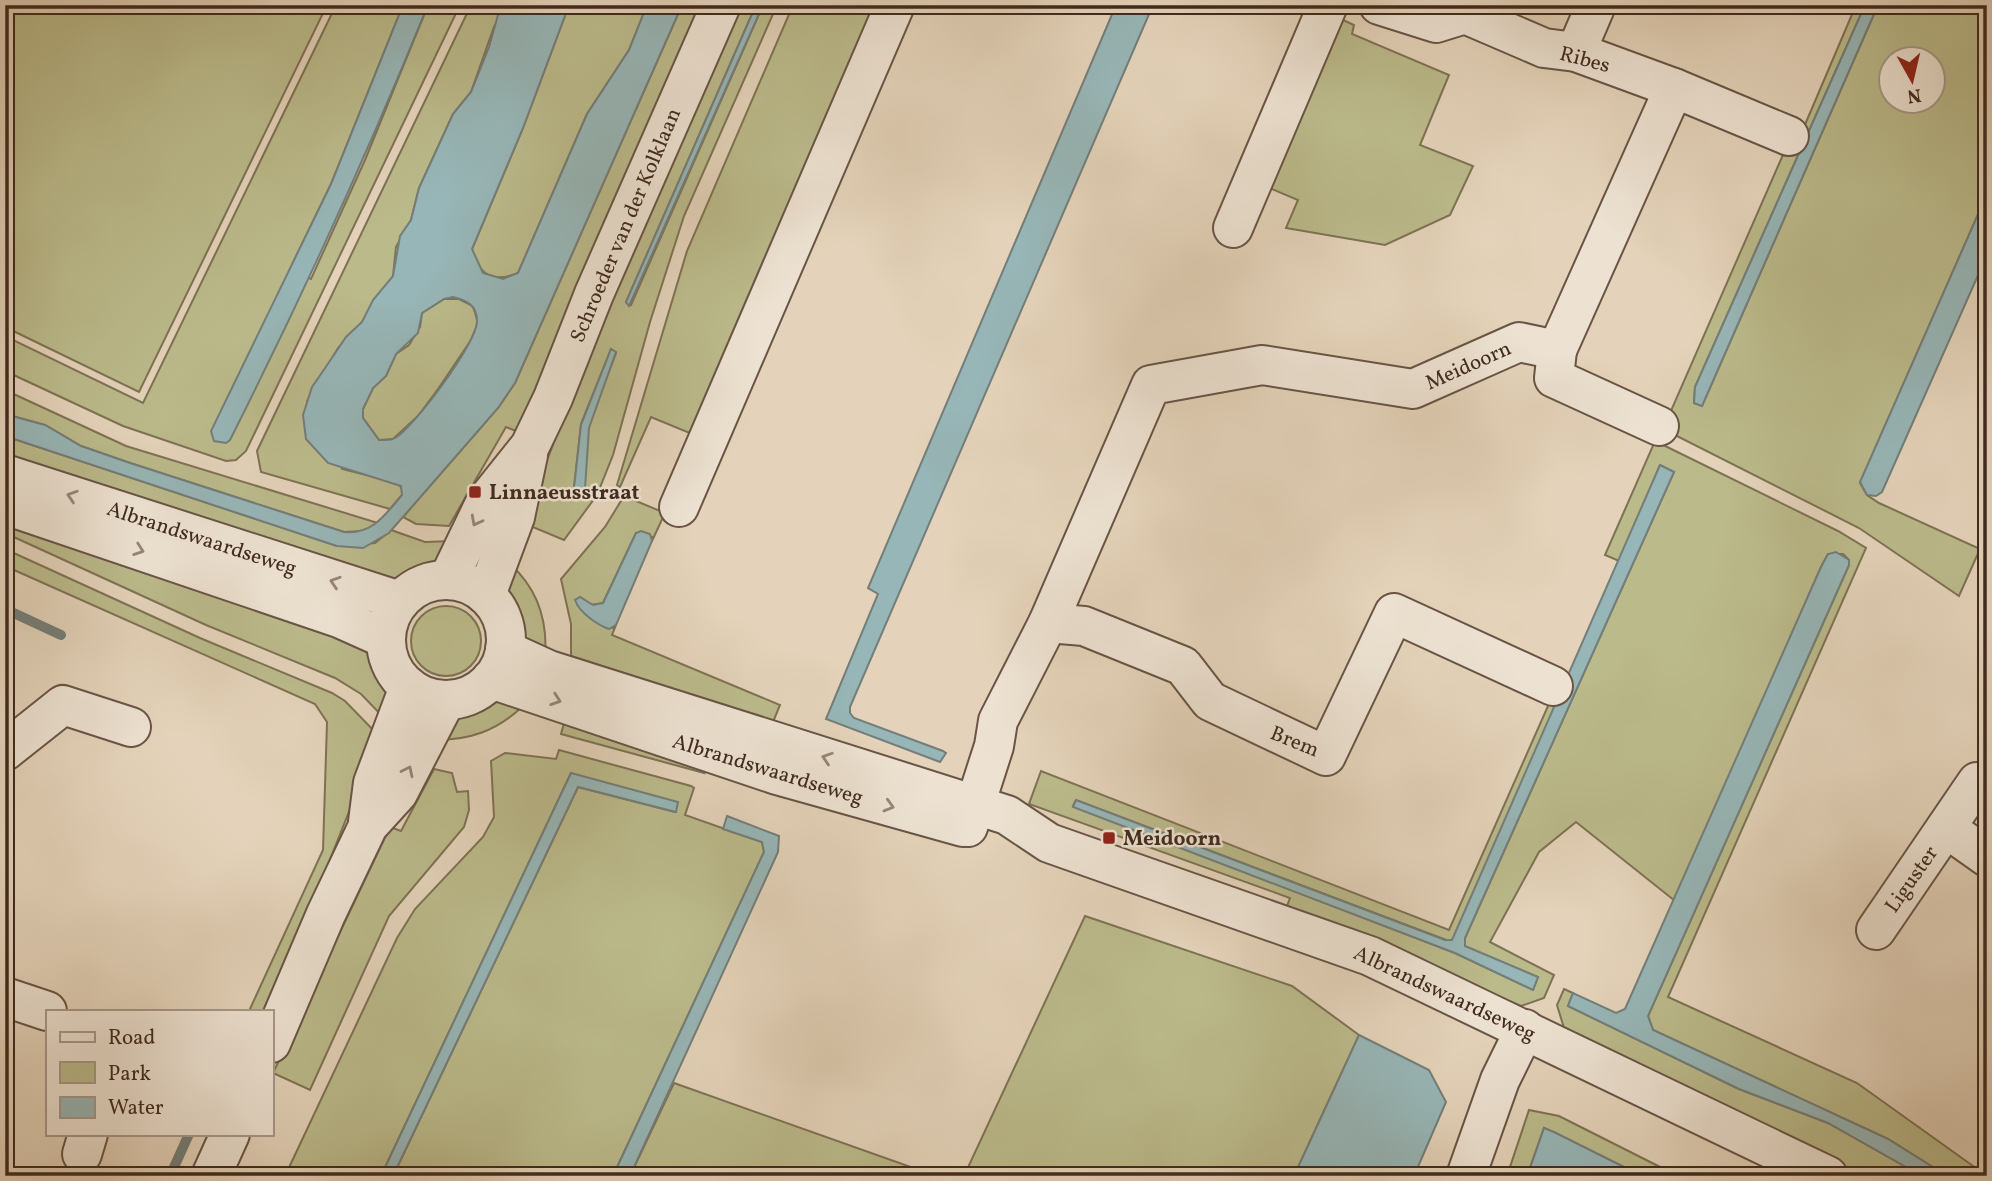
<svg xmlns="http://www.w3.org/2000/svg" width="1992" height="1181" viewBox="0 0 1992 1181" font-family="Vollkorn,serif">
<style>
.green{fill:#bbba8b;stroke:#7e7254;stroke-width:2;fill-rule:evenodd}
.water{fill:#97b6b7;stroke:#747e7a;stroke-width:2;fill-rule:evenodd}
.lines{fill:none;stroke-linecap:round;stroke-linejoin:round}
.stream{stroke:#747e7a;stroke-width:10}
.minor-casing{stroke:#695445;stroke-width:42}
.minor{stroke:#ede2d2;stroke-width:38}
.oneway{stroke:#968678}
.poi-dot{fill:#8f2418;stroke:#ede2d2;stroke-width:2.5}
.labels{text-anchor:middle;stroke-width:5;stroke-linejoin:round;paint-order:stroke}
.street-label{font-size:21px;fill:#402a1e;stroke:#ede2d2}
.poi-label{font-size:21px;font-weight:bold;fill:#402a1e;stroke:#ede2d2;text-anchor:start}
</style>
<rect width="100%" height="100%" fill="#e4d3ba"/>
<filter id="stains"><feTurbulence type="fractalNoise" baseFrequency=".00286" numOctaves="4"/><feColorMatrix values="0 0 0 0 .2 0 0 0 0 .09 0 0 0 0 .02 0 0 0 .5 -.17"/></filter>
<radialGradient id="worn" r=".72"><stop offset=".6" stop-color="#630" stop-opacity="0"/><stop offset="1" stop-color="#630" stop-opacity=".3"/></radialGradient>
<g class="green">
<polygon points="5,5 327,5 139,392 5,327"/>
<polygon points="336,5 403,5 331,184 290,269 311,279 365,160 428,5 460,5 246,451 236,460 226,461 123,426 5,371 5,336 143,403"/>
<polygon points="471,5 507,5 494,27 471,92 453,114 419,188 411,220 396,247 393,276 388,286 380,292 362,322 338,348 307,401 342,469 398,483 402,489 402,495 390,509 261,472 257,451"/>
<path d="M 569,5 L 647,5 L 629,50 L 587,114 L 518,273 C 493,283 479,276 472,249 L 523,128 Z"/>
<polygon points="682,5 707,5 555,354 516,431 506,427 449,526 416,524 403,517 498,408 515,383"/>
<path d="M 735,5 L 756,5 L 626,302 L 631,305 L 763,5 L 777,5 L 684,216 L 650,322 L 613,455 L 597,495 L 564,540 L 523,523 L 630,243 ZM 611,349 L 616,353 L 591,418 L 574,487 L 581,424 Z"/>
<polygon points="793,5 882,5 692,434 651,417 620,487 617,485 687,251"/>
<path d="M 1856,5 L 1865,5 L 1695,387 L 1694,403 L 1702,406 L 1878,5 L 1987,5 L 1987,194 L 1860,483 L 1867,495 L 1879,503 L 1980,549 L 1959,596 L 1859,528 L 1663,429 L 1796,125 L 1804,127 ZM 1890,60 L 1932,60 L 1932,102 L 1890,102 Z"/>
<polygon points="1341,19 1354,25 1352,34 1449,75 1420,145 1473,166 1450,215 1385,245 1286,228 1298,200 1267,187"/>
<polygon points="444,299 459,299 473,306 478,323 471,340 438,389 418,416 393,439 379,440 363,418 363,409 373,388 386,376 396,354 409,345 420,327 422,313"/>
<polygon points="5,390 126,446 378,523 364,531 344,532 130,463 81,446 45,425 5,414"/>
<path d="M 5,436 L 337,546 L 375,543 L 391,530 L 425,542 L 452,541 C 437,564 422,579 394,583 L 5,461 Z"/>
<polygon points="1655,441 1838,531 1866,548 1668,997 1857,1083 1987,1176 1947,1176 1888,1139 1653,1030 1648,1016 1849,565 1849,560 1843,554 1828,554 1821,567 1675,901 1576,822 1539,852 1490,942 1554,975 1544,998 1521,1006 1287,906 1290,898 1029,804 1041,771 1449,930 1563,672 1570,674 1453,940 1449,941 1076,800 1073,806 1455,953 1533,990 1538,977 1464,946 1465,938 1674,472 1660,465 1619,561 1605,555"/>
<polygon points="624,496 665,513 652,541 652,537 636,533 603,603 590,605 580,597 613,628 616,625 612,635 780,705 773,722 571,656 571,624 561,579 605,527"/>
<path d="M 5,515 L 342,631 C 379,658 390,672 386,720 L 361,694 L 335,678 L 206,625 L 5,533 Z"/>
<polygon points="5,549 200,638 332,693 345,701 379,736 270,1011 249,1011 323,850 327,722 315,704 5,566"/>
<path d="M 510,564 C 538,589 548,621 545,658 C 511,631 503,607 510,564 Z"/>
<circle cx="446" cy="641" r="35"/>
<path d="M 507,699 L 522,707 C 496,731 470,740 435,740 C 455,714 474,702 507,699 Z"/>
<polygon points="566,716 699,760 704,773 561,734"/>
<polygon points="559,750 691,786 694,788 685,815 762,842 764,852 613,1176 393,1176 578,787 675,812 571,773 381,1176 285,1176 397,938 415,909 483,837 494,817 491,761 505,753 556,759"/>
<polygon points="434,769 452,773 457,792 468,791 469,810 464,827 389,916 310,1090 273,1073 390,827 401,831"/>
<polygon points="1085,916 1292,986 1359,1035 1294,1176 964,1176"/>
<polygon points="1564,989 1573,993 1568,1006 1739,1089 1828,1123 1922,1176 1861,1176 1564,1028 1557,1005"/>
<polygon points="674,1083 936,1176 630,1176"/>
<polygon points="1529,1110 1559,1116 1678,1176 1642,1176 1544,1128 1527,1176 1507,1176"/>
</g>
<g class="water">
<path d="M 403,5 L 428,5 C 368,153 302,297 230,440 L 226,443 L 214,441 L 211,431 L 331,184 Z"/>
<path d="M 507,5 L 569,5 L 523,128 L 472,249 L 483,273 L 503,279 L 518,273 L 587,114 L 629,50 L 647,5 L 682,5 L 515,383 L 498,408 L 389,533 L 363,548 L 337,546 L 5,436 L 5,414 L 45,425 L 81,446 L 130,463 L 344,532 C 372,535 385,515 402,495 L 401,486 L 328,463 L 306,439 L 303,415 L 312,387 L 321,374 L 346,337 L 362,322 L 373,300 L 393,276 L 400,236 L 411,220 L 419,188 L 453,114 L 471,92 L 489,47 L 498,15 ZM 453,297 C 466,300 477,305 477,321 C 478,342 414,427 395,438 C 390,441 384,440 379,440 L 363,418 L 363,409 L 373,388 L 386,376 L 396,354 L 418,333 L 422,313 L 444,299 Z"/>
<polygon points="756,5 763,5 629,306 626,302"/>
<polygon points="1116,5 1153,5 850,707 850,713 854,718 943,751 946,753 940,762 826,719 878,594 868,588"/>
<polygon points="1865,5 1878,5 1702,406 1694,403 1695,387"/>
<polygon points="1987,194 1987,255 1882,492 1876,496 1867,495 1860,482"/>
<polygon points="611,349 616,352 589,428 585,489 578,492 574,488 581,425"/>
<polygon points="1660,465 1674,472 1465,938 1465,946 1538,977 1533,990 1455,953 1073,807 1076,800 1445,940 1452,940"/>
<path d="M 641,531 L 650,534 L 652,541 L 616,625 L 609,629 C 597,625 579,612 575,600 L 580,597 L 593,605 L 603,603 L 636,533 Z"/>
<polygon points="1836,552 1849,560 1849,565 1648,1016 1653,1030 1888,1139 1947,1176 1922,1176 1828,1123 1739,1089 1568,1006 1573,993 1616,1013 1625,1009 1821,567 1828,554"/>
<polygon points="571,773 678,802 676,812 578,787 393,1176 381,1176"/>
<polygon points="727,816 779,836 778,852 630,1176 613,1176 764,852 762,842 723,829"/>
<polygon points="1359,1035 1429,1070 1446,1102 1414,1176 1294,1176"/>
<polygon points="1544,1128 1554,1132 1642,1176 1528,1174"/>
</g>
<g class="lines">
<g class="stream">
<polyline points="5,609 61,635"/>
<polyline points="170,1176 189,1134"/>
</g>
<defs>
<g id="minor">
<polyline points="1379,5 1436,23 1465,14 1544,48 1576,52 1674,88 1789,136"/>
<polyline points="1576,52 1596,5"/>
<polyline points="1233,228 1328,5"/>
<polyline points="1557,350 1554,378 1659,426"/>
<polyline points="5,474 400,601"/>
<polyline points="5,505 339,618 386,639"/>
<polyline points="679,507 895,5"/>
<polyline points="448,580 486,501 530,446 553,398 594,294 721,5"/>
<circle cx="446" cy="640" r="60"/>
<polyline points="486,595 515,517 528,455"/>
<polyline points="1048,623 1084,626 1183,666 1210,701 1326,756 1394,613 1553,686"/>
<polyline points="505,650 549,670 1007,815 1049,843 1370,956 1828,1176"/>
<polyline points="491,679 777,775 963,827"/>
<polyline points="5,751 63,705 131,727"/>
<polyline points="368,822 373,783 409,687"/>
<polyline points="968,827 994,746 998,721 1048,623 1151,385 1262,365 1413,389 1519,342 1557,350 1674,88"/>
<polyline points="1946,828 1987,857"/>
<polyline points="1876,930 1977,782"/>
<polyline points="5,997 47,1011"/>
<polyline points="271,1043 326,914 368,826 398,793 446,700"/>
<polyline points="82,1154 88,1134"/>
<polyline points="211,1176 230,1134"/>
<polyline points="1466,1176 1500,1080 1525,1029"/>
</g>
</defs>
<use href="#minor" class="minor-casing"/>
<use href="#minor" class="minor"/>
</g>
<defs><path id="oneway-chevron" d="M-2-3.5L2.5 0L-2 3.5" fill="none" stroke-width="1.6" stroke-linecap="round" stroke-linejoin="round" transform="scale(1.75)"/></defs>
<g class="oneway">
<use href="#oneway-chevron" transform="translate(72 496) rotate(-162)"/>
<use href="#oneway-chevron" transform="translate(476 521) rotate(118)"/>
<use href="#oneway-chevron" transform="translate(139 550) rotate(19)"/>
<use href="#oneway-chevron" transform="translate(335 582) rotate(-162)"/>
<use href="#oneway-chevron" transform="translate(556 700) rotate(19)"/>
<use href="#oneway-chevron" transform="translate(827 758) rotate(-162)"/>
<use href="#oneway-chevron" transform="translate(408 771) rotate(-64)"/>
<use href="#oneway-chevron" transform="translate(889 806) rotate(16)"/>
</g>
<g class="poi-dot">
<rect x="468" y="485" width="14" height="14" rx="3.5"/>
<rect x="1102" y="831" width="14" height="14" rx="3.5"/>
</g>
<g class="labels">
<g class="street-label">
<text transform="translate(1585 59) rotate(15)" y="7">Ribes</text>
<text transform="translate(625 225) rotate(-67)" y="7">Schroeder van der Kolklaan</text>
<text transform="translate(1468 365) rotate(-24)" y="7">Meidoorn</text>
<text transform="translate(202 538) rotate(18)" y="7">Albrandswaardseweg</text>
<text transform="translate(1295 741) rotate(22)" y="7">Brem</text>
<text transform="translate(768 769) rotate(17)" y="7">Albrandswaardseweg</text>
<text transform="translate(1911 879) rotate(-55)" y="7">Liguster</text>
<text transform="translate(1445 993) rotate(25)" y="7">Albrandswaardseweg</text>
</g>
<g class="poi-label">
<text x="489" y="499">Linnaeusstraat</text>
<text x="1123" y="845">Meidoorn</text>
</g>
</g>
<rect width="1992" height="1181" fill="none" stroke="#e4d3ba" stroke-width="28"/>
<rect x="7" y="7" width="1978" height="1167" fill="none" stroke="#402a1e" stroke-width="3.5"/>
<rect x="14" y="14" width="1964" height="1153" fill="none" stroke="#402a1e" stroke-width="2"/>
<rect x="46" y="1010" width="228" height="126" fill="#ede2d2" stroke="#a8988a" stroke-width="2"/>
<rect x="60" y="1032" width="35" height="10" fill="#ede2d2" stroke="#a8988a" stroke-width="2"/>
<text x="108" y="1044" font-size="21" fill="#402a1e">Road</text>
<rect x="60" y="1062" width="35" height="21" fill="#bbba8b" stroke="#a8988a" stroke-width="2"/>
<text x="108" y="1080" font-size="21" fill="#402a1e">Park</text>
<rect x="60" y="1097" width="35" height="21" fill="#97b6b7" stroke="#a8988a" stroke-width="2"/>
<text x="108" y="1114" font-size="21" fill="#402a1e">Water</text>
<g transform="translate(1912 80) rotate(172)"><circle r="33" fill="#ede2d2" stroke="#a8988a" stroke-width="2"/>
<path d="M0-5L12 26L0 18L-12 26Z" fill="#8f2418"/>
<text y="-10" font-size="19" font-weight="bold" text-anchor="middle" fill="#402a1e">N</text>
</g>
<rect width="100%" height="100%" filter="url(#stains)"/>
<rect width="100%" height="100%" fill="url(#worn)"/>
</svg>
